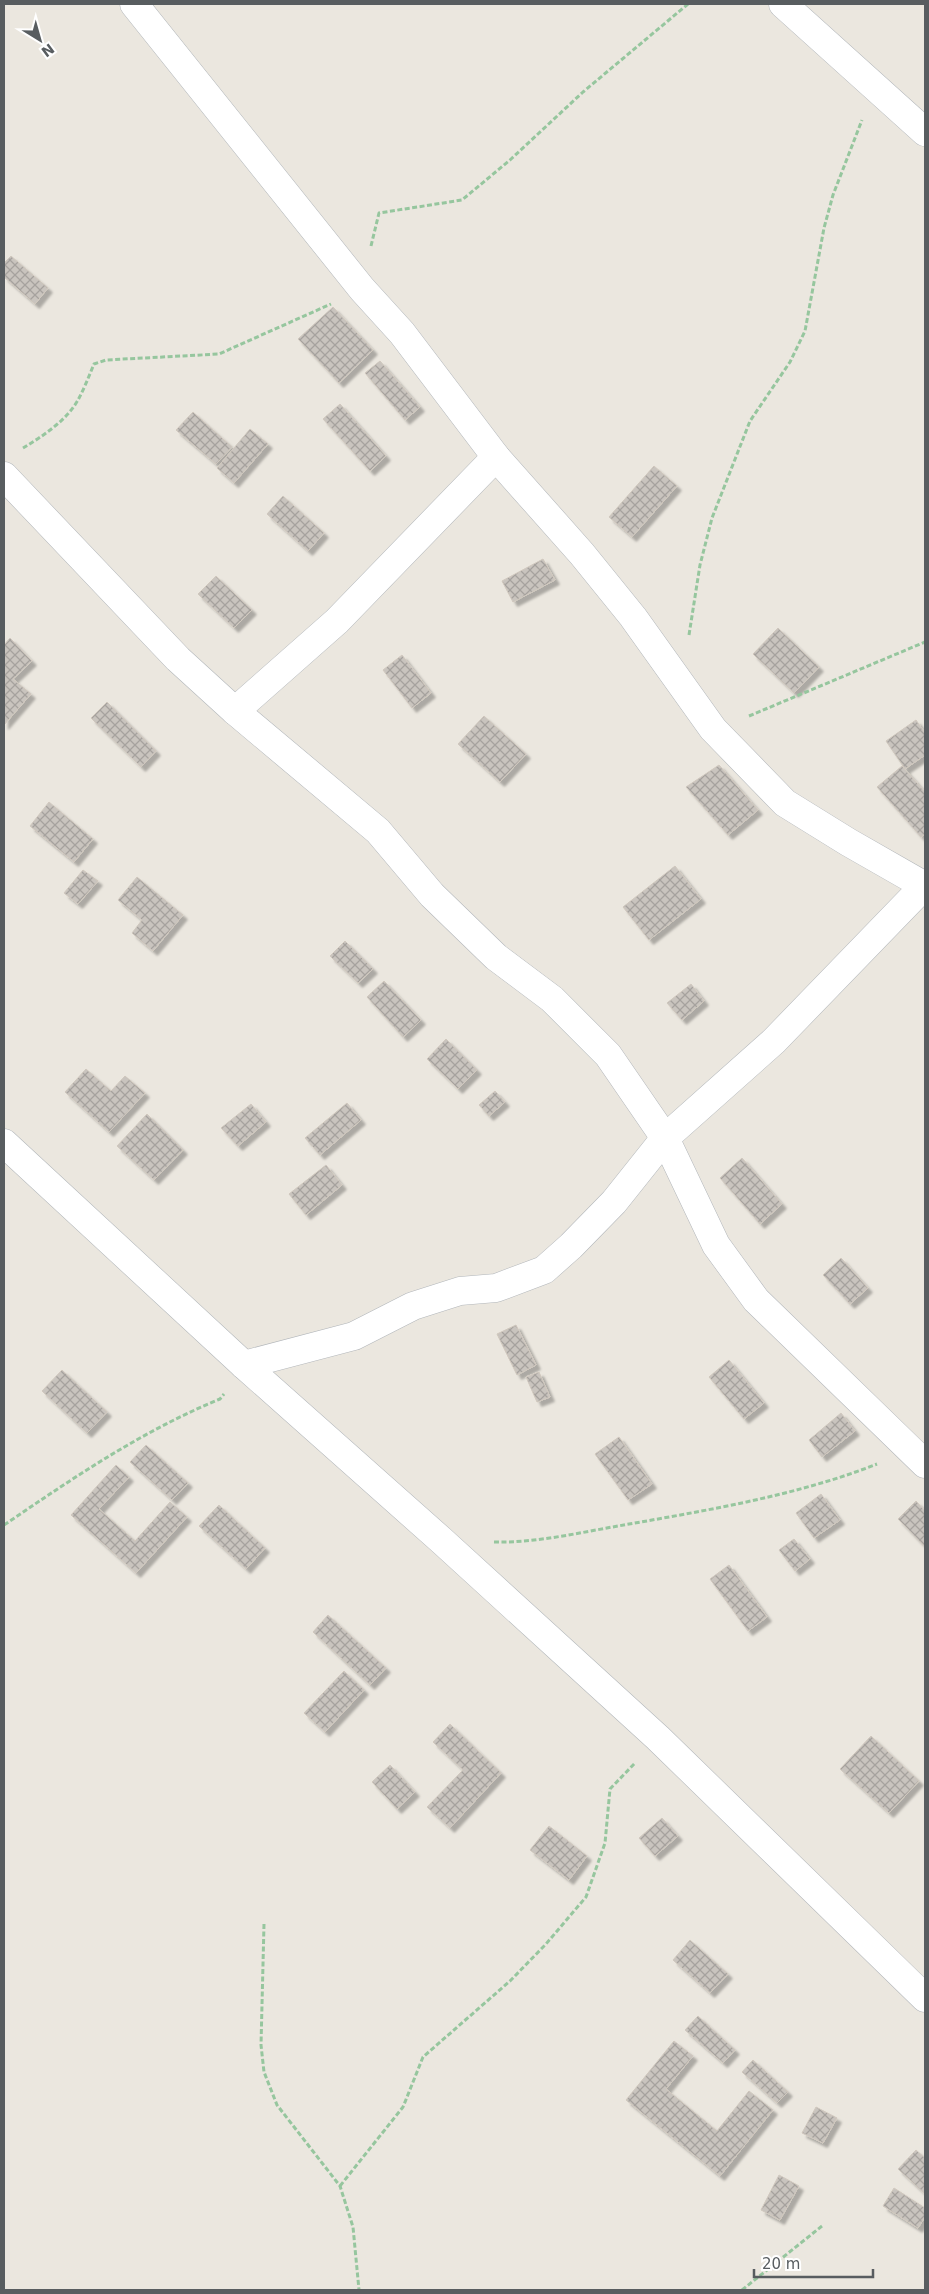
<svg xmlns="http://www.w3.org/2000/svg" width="929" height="2294" viewBox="0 0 929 2294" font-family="'DejaVu Sans',sans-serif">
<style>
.building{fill:url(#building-cross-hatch);stroke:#d0c8be;filter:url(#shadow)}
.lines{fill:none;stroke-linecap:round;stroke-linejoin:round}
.minor-casing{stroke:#b2b6ba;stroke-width:29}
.path{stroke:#96c69e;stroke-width:3;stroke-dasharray:5 2.5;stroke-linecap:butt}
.minor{stroke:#fff;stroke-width:28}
</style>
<defs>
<pattern id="building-cross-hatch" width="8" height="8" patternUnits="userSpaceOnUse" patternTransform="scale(1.25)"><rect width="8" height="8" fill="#c9c4be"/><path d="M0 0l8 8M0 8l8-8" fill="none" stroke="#a6a29e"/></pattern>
<filter id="shadow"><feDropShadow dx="4.5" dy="4.5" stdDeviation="1" flood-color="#0004"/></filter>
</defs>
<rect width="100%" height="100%" fill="#ebe7df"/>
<g class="building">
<polygon points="11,256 48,288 35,304 4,277 4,263"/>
<polygon points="333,307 373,350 339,383 298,339"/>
<polygon points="380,361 420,407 405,420 365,373"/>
<polygon points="340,404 386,456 370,471 323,419"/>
<polygon points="193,412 232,447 216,464 176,430"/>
<polygon points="250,429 268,444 234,483 217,468"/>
<polygon points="654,466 677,486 632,537 609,517"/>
<polygon points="283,496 324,533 308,551 267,514"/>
<polygon points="543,559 555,580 513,602 502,581"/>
<polygon points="216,576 252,610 234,628 198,594"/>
<polygon points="778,628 819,667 794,693 753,654"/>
<polygon points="10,638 32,661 13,679 31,694 4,725 4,645"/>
<polygon points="402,655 431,693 412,708 383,670"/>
<polygon points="107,702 156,751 141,767 91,718"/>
<polygon points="484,716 526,754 500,782 458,744"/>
<polygon points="916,720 925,733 925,755 905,769 886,741"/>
<polygon points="719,765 758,810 728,835 686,787"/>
<polygon points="902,766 925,792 925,834 921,837 877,787"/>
<polygon points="49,802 93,839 74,862 30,826"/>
<polygon points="675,866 701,899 649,940 623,907"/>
<polygon points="83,870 98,881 78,904 64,893"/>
<polygon points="137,877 183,915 153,951 132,933 142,920 118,900"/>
<polygon points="345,941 373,969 358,983 330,956"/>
<polygon points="384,981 421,1020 403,1037 367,997"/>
<polygon points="691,984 704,1001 682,1020 667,1003"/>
<polygon points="446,1039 477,1070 458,1089 427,1059"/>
<polygon points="86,1069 111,1091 125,1076 145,1093 109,1132 65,1092"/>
<polygon points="495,1091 505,1102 489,1116 479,1105"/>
<polygon points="347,1103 361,1120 320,1155 305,1138"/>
<polygon points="251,1104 266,1122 238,1146 221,1128"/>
<polygon points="147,1114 183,1150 154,1180 117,1146"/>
<polygon points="742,1158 782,1204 760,1224 720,1178"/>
<polygon points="326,1165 342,1185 306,1215 289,1194"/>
<polygon points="841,1258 868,1288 850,1304 823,1275"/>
<polygon points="516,1325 536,1365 517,1375 497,1334"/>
<polygon points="729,1360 764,1403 744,1419 709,1377"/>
<polygon points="62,1370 107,1412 87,1433 42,1391"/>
<polygon points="539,1372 550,1397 537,1402 526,1377"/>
<polygon points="841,1413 855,1431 822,1457 809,1440"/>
<polygon points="619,1437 652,1484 628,1500 595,1454"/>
<polygon points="146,1445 188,1483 172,1500 130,1462"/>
<polygon points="116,1465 129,1477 99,1509 135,1541 170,1502 187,1517 136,1573 71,1515"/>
<polygon points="821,1494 840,1520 814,1538 796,1513"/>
<polygon points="916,1501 925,1511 925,1547 898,1519"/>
<polygon points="219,1505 265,1548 246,1569 199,1526"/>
<polygon points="794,1539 810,1559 795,1571 779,1550"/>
<polygon points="729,1565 767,1617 748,1631 710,1579"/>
<polygon points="328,1615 386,1668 370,1685 313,1632"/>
<polygon points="344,1671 364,1690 325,1732 304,1713"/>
<polygon points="450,1724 501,1773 450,1828 427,1807 463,1770 433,1742"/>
<polygon points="871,1736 919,1781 889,1813 840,1769"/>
<polygon points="390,1765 415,1792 397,1809 372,1782"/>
<polygon points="662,1818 678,1836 655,1856 639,1838"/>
<polygon points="549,1826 587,1856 569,1880 530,1850"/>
<polygon points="690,1940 728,1974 710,1993 673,1960"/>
<polygon points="698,2016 735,2050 723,2063 685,2030"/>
<polygon points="674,2041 693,2056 666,2089 717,2131 749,2091 773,2110 720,2176 626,2100"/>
<polygon points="753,2060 788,2092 777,2103 742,2072"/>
<polygon points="816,2107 837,2118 823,2143 802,2133"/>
<polygon points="916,2150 925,2158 925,2194 898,2169"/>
<polygon points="779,2175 799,2186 780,2220 761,2210"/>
<polygon points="894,2188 925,2208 925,2217 918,2228 883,2206"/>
</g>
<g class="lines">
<defs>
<g id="minor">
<polyline points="134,4 362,289 402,333 496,457 582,554 633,617 713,729 785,803 848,842 925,886"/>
<polyline points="783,4 925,132"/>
<polyline points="4,476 178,659 235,711 378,831 432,895 496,957 552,999 608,1055 665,1138 716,1245 756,1300 925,1464"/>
<polyline points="235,711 337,621 496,457"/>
<polyline points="4,1143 244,1365 441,1540 658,1738 925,1998"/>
<polyline points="244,1365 354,1336 413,1306 460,1291 496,1288 544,1270 571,1246 614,1202 665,1138 774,1041 925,885"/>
</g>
</defs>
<use href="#minor" class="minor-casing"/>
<g class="path">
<polyline points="371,246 379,213 462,200 510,160 583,92 688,4"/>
<path d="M 23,448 C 43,436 66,421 78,400 C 84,389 89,376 94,364 L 106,360 L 219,354 L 331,304"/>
<polyline points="689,635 700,565 712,518 750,421 790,362 805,331 824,228 833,195 862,120"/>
<polyline points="749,716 925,642"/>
<path d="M 4,1525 C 75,1477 140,1432 220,1399 L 224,1394"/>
<path d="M 494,1542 C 535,1543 578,1533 618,1526 C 703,1511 796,1496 877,1464"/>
<polyline points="264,1924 261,2045 264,2072 277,2105 340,2186 353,2227 359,2290"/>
<polyline points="340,2186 403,2107 423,2057 510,1981 546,1944 586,1897 605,1843 610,1789 635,1763"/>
<polyline points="742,2290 822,2226"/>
</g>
<use href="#minor" class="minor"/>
</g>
<rect width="929" height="2294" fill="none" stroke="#585d60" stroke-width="10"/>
<g transform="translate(40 40) rotate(143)" stroke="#ffffff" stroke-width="4" paint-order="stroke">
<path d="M0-4L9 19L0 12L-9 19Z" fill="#585d60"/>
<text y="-8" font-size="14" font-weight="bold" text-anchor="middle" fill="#585d60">N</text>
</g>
<path d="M754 2269v8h119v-8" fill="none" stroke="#585d60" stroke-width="2.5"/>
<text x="762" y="2269" font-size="15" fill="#585d60" stroke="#ffffff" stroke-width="4" paint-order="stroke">20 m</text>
</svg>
